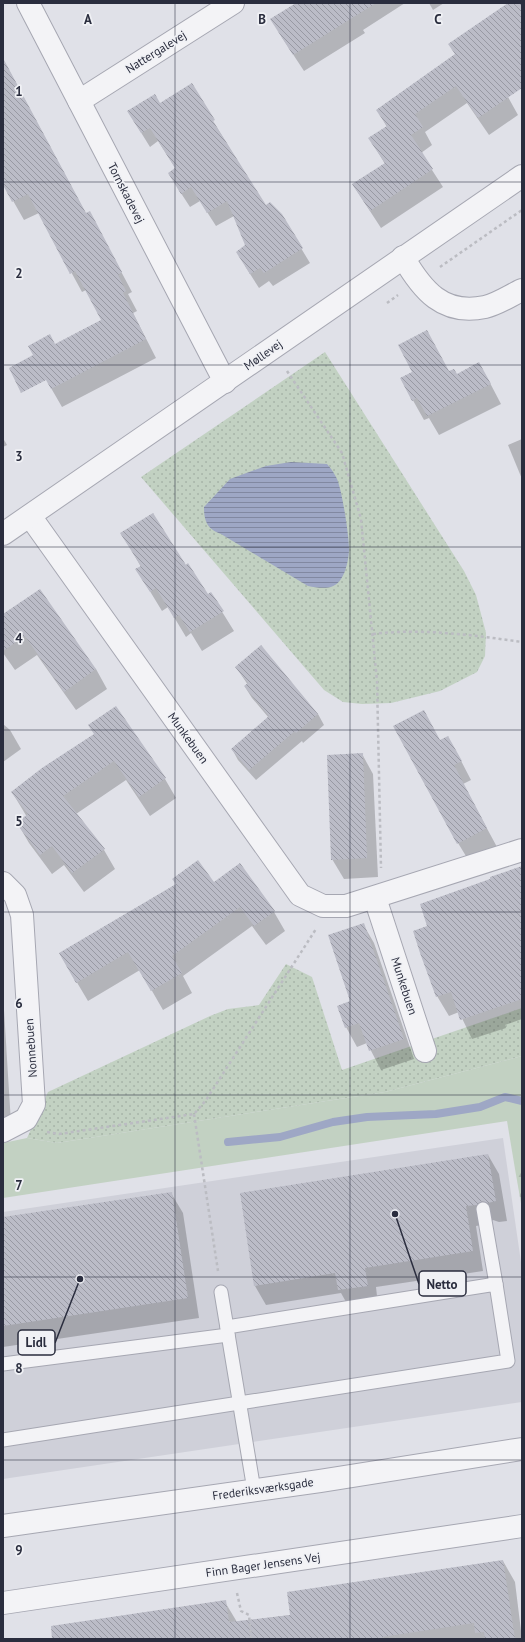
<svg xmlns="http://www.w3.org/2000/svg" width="525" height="1642" viewBox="0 0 525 1642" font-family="'PT Sans',sans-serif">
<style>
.built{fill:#cfd0d9}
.grass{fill:#c2d1c2}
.forest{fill:url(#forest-firs)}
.park{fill:url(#park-dots)}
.water{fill:url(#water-rules)}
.shadow{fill:#0003}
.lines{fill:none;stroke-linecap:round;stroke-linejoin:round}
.stream{stroke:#9ea7c5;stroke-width:8}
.building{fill:url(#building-back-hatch)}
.service-casing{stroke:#a6a7b2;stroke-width:15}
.minor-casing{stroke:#a6a7b2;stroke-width:24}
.tertiary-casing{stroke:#a6a7b2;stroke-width:24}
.path{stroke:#bbbcc2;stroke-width:2.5;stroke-dasharray:3 3;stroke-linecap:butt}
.service{stroke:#f3f3f6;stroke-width:13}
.minor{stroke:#f3f3f6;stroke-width:22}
.tertiary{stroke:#f3f3f6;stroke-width:22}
.grid{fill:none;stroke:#2a2d3e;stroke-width:1;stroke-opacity:0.55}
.labels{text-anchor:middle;stroke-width:3.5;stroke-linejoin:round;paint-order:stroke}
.street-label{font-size:12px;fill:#2a2d3e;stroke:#f0f1f5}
.grid-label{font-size:13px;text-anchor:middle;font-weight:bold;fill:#2a2d3e;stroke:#f0f1f5;stroke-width:3.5;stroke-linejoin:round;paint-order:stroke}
.leader{fill:none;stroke:#2a2d3e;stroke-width:1.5}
.callout-dot{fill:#2a2d3e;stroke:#f0f1f5;stroke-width:1.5}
.callout{fill:#f0f1f5;stroke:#2a2d3e;stroke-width:1.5}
.callout-label{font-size:13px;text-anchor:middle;font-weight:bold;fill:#2a2d3e}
</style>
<defs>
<pattern id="forest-firs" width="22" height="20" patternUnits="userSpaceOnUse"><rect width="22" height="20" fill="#c2d1c2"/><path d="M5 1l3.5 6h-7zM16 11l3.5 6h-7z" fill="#a7b4a8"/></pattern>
<pattern id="park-dots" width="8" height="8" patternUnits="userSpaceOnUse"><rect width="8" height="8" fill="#c2d1c2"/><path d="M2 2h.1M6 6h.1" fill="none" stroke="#a7b4a8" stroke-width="1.8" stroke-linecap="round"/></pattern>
<pattern id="water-rules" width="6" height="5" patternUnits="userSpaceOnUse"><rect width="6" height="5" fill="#9ea7c5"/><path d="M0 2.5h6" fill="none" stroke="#8188a1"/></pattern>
<pattern id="building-back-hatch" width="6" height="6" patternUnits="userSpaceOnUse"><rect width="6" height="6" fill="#bbbcc7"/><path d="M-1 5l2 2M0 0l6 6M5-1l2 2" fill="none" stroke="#9899a3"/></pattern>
</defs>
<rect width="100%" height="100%" fill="#e0e1e8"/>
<polygon class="built" points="503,1138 522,1269 522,1402 3,1479 3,1212"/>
<polygon class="grass" points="522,1056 522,1169 515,1169 507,1121 3,1198 3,1143 27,1138 57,1143 385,1092"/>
<polygon class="forest" points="515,1169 522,1169 522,1209"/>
<g class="park">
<polygon points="325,352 464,571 476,595 486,633 485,656 477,672 440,691 391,703 362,704 343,702 324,690 141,477"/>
<polygon points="286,964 312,977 342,1070 522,1008 522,1056 385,1092 57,1143 27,1138 48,1092 210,1016 228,1009 259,1005"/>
</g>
<path class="water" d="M 291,462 L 327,464 C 333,471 337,477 339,485 C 343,498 349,536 349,549 C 349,558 346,572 341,579 C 334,591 319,588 308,586 L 221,534 C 207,529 204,521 204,507 L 230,479 L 266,466 Z"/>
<g class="shadow">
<polygon points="298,3 405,3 363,30 365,33 304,71 281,36"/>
<polygon points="429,3 444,3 433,10"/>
<polygon points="506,3 522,3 522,65 508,97 518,115 489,135 467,103 425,132 432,145 421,153 443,187 381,228 353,185 385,164 370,139 387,127 377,110 456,55 507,5"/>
<polygon points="3,59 86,214 100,232 132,292 128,294 137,311 133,313 156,358 62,407 51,388 102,320 86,290 82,292 39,213 24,220 3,183"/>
<polygon points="191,85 265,206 281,215 310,263 273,286 269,281 259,288 245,266 247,245 234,216 216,226 200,201 190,207 177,187 176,169 158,141 150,147 137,126 160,104"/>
<polygon points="413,372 449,372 490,383 501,404 439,435 429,418 424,420 401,379"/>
<polygon points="3,438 7,445 3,447"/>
<polygon points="522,439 522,479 508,445"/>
<polygon points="133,553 185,566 207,596 211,594 234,631 202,651 191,633 186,637 168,607 162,611 137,570 141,567"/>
<polygon points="3,620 96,669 107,689 76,710 37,655 15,670 3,653"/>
<polygon points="236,667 318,714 324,725 303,743 302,741 256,780 238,760 232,749 269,718 252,698 245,687 248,685"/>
<polygon points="3,724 10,730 21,749 3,762"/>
<polygon points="95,735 165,779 176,798 150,816 126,780 76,814 104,850 115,869 84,892 64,865 52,874 29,843 18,824 27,817 12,792"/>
<polygon points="440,741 458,755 471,780 463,784 497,847 469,861 458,843"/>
<polygon points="362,754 373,774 378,877 344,879 332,859"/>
<polygon points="522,867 522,1019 505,1025 506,1028 472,1039 459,1012 449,1016 437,996 492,880"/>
<polygon points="213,883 274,912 285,931 266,945 252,926 183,976 192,993 163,1010 140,970 88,1001 60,954"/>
<polygon points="363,924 374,943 414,1059 381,1070 367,1043 357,1047 346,1027"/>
<polygon points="3,994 11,1123 3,1123"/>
<polygon points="488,1155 499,1174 507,1221 499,1222 493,1220 488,1224 476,1226 483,1271 376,1287 378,1305 350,1309 341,1293 266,1305 255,1286"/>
<polygon points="171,1193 183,1213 199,1318 3,1347 3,1218"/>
<polygon points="503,1561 515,1582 522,1639 60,1639 225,1602 237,1622 291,1615"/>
</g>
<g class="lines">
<polyline class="stream" points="228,1142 280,1137 333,1122 367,1117 436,1114 480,1107 505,1097 522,1101"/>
</g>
<g class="building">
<polygon points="296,3 376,3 293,55 270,19"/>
<polygon points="508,3 522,3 522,88 478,118 456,86 415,114 423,127 411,135 433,169 370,211 352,184 385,163 368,138 387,126 376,110 455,54 448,44"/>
<polygon points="3,58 86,213 90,211 122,272 118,275 126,291 123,293 146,339 51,389 46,380 21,393 9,368 33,355 28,346 50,334 55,344 101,320 75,271 70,274 28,194 12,202 3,185"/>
<polygon points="192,83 215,120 213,121 266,205 270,202 282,214 303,248 264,273 260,268 250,274 236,252 245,245 227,201 207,213 191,187 181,194 168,173 175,168 150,128 141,133 127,111 155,94 160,103"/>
<polygon points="427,330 449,371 454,369 457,374 479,362 491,384 427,416 417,398 412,401 400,378 412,372 398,345"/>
<polygon points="153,513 186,565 188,563 208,594 211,592 224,611 190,632 179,615 174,618 156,588 150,592 135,569 141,566 120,533"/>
<polygon points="40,589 96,669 64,692 25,636 3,651 3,614"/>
<polygon points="261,645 318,714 296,733 295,731 249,770 231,749 269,716 244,686 248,683 235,667"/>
<polygon points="116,706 166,778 139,797 114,761 63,796 105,849 72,873 52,846 40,855 16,823 28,814 11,792 42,768 94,734 88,725"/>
<polygon points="424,710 440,740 448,736 462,761 454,765 487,828 457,844 393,726"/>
<polygon points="363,753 367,858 331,860 327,755"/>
<polygon points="198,860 214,882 240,863 275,911 254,926 240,907 172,956 182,973 151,991 128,952 76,983 59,953 176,884 172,879"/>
<polygon points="522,866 522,999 460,1020 451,992 436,997 420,953 413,931 427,926 420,904 490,879 490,877"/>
<polygon points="364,923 404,1039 369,1051 359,1023 345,1028 337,1006 350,1001 328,935"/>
<polygon points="488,1154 496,1201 488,1203 482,1201 477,1205 466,1206 473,1251 365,1268 368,1286 338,1290 335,1273 254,1286 240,1193"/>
<polygon points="172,1192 188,1298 3,1326 3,1217"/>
<polygon points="503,1560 515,1639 485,1639 484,1632 475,1633 474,1623 382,1637 383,1639 52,1639 51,1626 226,1600 229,1622 290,1615 287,1592"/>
</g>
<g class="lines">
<defs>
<g id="service">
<polyline points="483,1209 496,1284"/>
<polyline points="221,1292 254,1490"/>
<polyline points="3,1364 228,1335"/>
<polyline points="3,1440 508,1361 496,1284 227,1327"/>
</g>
<g id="minor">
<polyline points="28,3 225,382"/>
<polyline points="79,101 233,3"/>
<path d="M 403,257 C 422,290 443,316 485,307 C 498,304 511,295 522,290"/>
<polyline points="30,516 300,895 323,906 346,906 522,850"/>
<polyline points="3,534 522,176"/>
<polyline points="3,883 15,895 22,915 34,1104 26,1119 3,1131"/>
<polyline points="375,898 425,1051"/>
<polyline points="3,1603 522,1526"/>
</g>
<polyline id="tertiary" points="3,1526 320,1481 522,1449"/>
</defs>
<use href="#service" class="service-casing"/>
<use href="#minor" class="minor-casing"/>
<use href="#tertiary" class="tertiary-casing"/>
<g class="path">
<polyline points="440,267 522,210"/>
<polyline points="387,303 398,295"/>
<polyline points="287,371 342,453 361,519 377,681 381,868"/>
<path d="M 373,634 C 423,628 472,635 522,642"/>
<polyline points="194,1114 218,1271"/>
<polyline points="47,1132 59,1134 194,1114 206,1100 316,929"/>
<polyline points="237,1593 241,1611 249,1615 251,1639"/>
</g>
<use href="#service" class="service"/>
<use href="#minor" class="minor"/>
<use href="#tertiary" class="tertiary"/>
</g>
<path class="grid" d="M 175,3 L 175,1639M 350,3 L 350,1639M 3,182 L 522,182M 3,365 L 522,365M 3,547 L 522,547M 3,730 L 522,730M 3,912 L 522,912M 3,1095 L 522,1095M 3,1277 L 522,1277M 3,1460 L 522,1460"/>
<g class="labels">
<g class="street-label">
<text transform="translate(156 52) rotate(-32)" y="4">Nattergalevej</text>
<text transform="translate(126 193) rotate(63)" y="4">Tornskadevej</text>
<text transform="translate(263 355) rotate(-35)" y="4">Møllevej</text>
<text transform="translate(188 738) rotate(54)" y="4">Munkebuen</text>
<text transform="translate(404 986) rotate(72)" y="4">Munkebuen</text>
<text transform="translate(31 1048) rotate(-94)" y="4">Nonnebuen</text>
<text transform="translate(263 1489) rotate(-8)" y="4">Frederiksværksgade</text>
<text transform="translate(263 1565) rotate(-8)" y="4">Finn Bager Jensens Vej</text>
</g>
</g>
<g class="grid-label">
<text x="88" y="24">A</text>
<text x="262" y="24">B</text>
<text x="438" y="24">C</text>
<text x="19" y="96">1</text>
<text x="19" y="278">2</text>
<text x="19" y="461">3</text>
<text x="19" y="643">4</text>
<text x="19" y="826">5</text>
<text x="19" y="1008">6</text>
<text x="19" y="1190">7</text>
<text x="19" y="1373">8</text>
<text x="19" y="1555">9</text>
</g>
<path class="leader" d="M395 1214L419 1284M80 1279L55 1343"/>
<g class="callout-dot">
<circle cx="395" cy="1214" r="4"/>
<circle cx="80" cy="1279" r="4"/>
</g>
<g class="callout">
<rect x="419" y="1271" width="47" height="25" rx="4"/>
<rect x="18" y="1330" width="37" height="25" rx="4"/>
</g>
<g class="callout-label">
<text x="442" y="1289">Netto</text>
<text x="36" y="1347">Lidl</text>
</g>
<rect width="525" height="1642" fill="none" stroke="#2a2d3e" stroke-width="8"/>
</svg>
